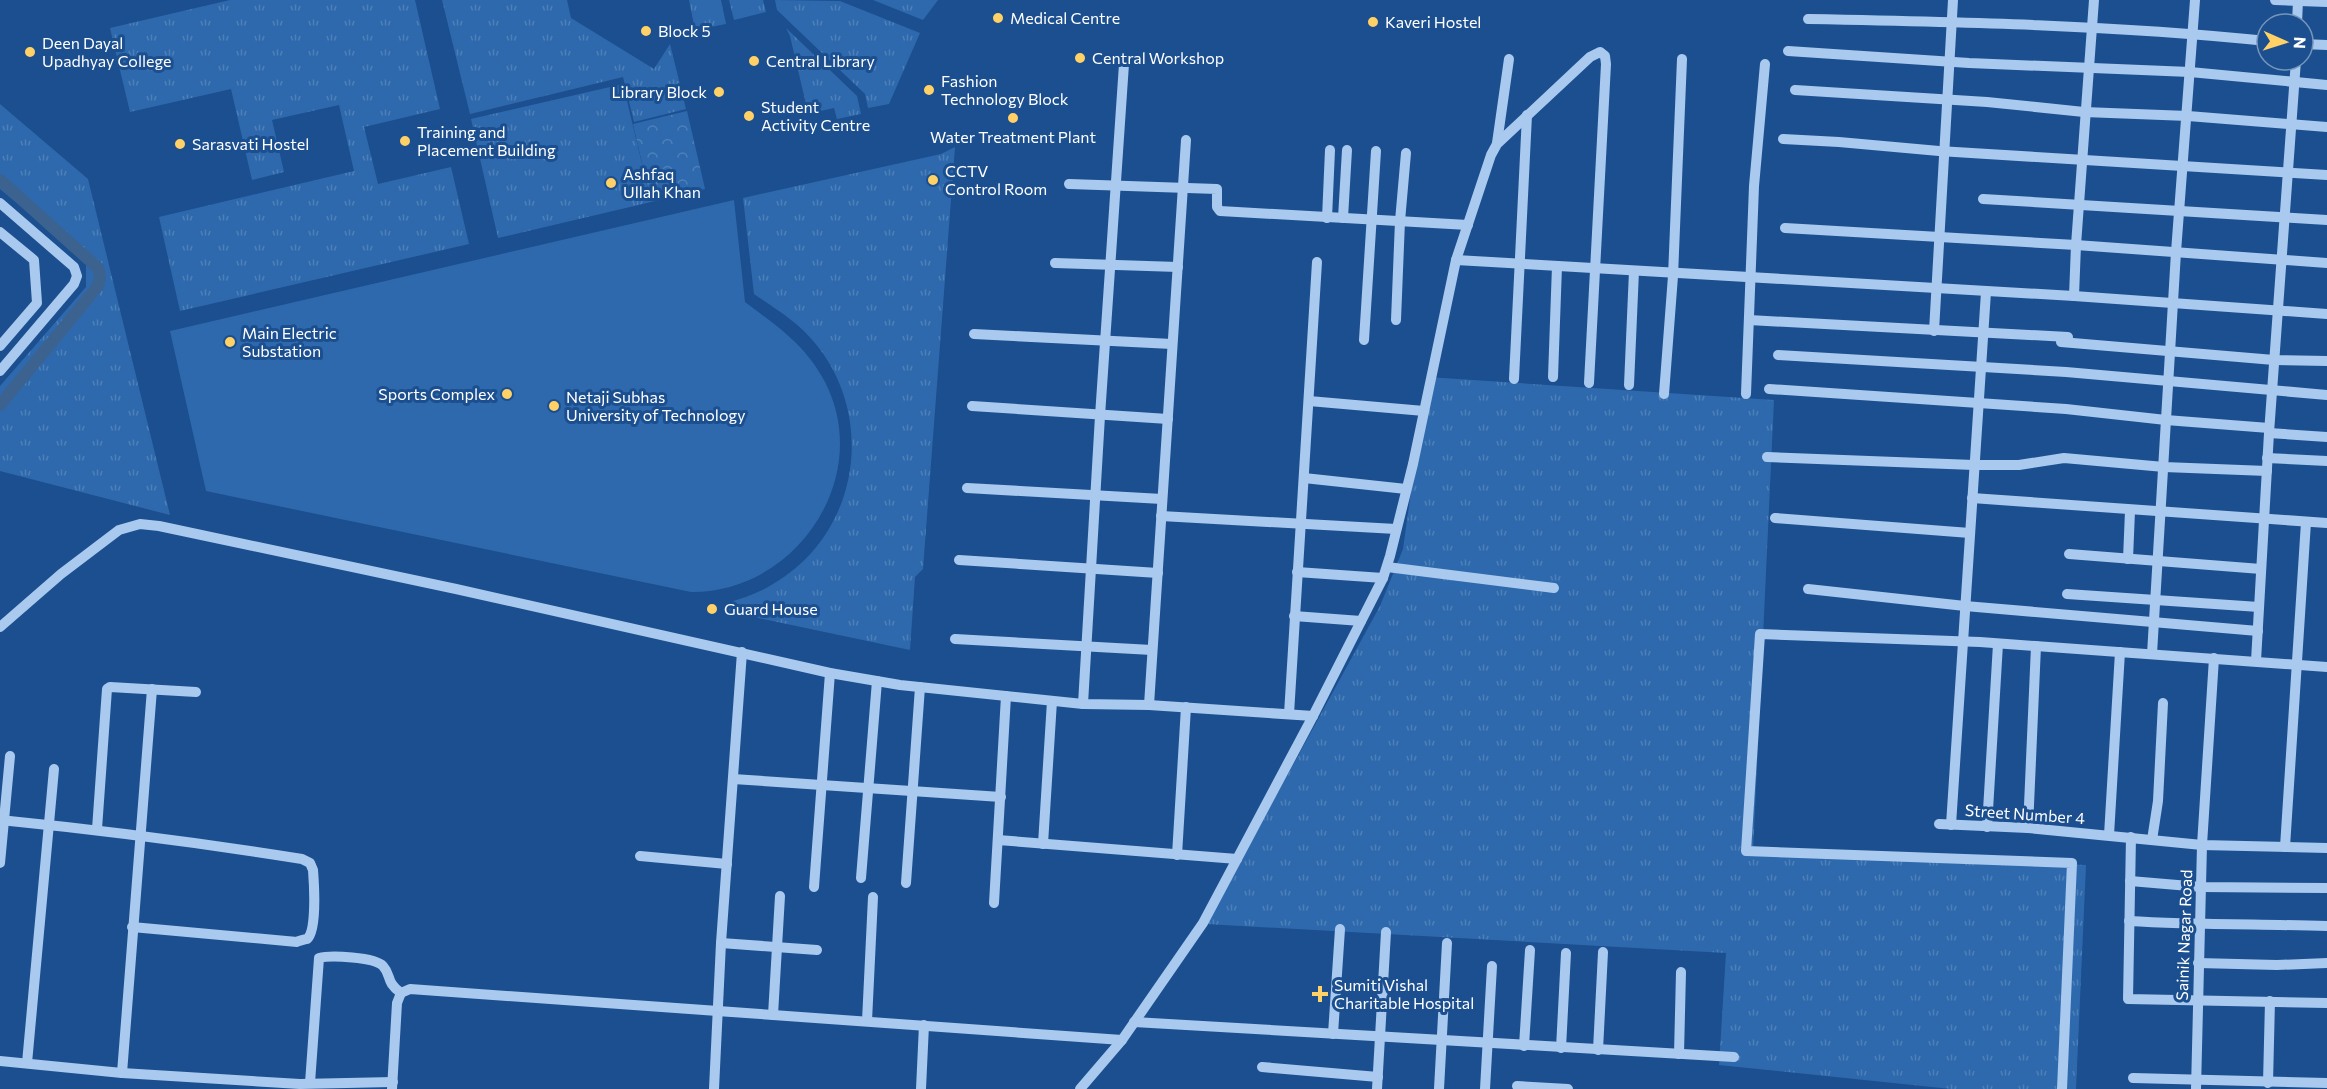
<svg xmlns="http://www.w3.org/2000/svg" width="2327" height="1089" viewBox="0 0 2327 1089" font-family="Commissioner,sans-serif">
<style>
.grass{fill:url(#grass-tufts)}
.forest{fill:url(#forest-crowns)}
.pitch{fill:#2e69ad}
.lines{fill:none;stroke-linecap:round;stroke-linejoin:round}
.canal{stroke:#3c6290;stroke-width:12}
.minor{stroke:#a9c9ee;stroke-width:10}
.poi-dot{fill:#ffd166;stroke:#1b4f8f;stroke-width:2}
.labels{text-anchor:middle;stroke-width:6;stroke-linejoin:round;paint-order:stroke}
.poi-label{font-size:16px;fill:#fff;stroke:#1b4f8f;text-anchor:start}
.street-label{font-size:16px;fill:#fff;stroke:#1b4f8f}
</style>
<defs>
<pattern id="grass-tufts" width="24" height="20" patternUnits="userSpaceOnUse" patternTransform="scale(1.5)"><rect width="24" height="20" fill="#2e69ad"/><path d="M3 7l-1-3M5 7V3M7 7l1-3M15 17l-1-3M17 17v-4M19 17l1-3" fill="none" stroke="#4d80b9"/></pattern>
<pattern id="forest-crowns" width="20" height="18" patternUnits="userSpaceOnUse" patternTransform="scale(1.5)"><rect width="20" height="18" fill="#2e69ad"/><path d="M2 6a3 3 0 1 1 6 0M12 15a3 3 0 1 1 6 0" fill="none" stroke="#4d80b9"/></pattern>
</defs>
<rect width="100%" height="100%" fill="#1b4f8f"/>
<g class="grass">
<polygon points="230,0 415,0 440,109 364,127 378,184 451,167 469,244 180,311 159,217 354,171 339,105 272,120 284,172 252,180 231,89 130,112 110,28"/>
<polygon points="442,0 567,0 571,18 654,69 670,44 686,109 634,122 623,77 470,114"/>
<polygon points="689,0 721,0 726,24 695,30"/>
<polygon points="729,0 763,0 766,12 734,20"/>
<polygon points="775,0 840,1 920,33 889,104 868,108 865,94 777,10"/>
<polygon points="873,0 938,0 923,20"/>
<polygon points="786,28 857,96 861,114 837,119 834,108 816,112 813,103 806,104 790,36"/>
<polygon points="623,84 651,202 498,238 471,119"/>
<polygon points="0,104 88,179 170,515 0,471 0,386 86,287 86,261 0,189"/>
<path d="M 955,147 L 923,569 L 915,577 L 910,650 L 725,611 L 727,603 C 743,598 759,593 773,584 C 859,534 877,418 815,343 C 798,322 776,309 754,294 L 743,198 L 941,154 Z"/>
<polygon points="1427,377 1774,400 1753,852 2086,865 2076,1089 1951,1089 1719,1065 1726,953 1206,924 1380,606 1403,549"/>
</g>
<polygon class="forest" points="687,111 705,189 651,202 633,124"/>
<path class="pitch" d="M 734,200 L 745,302 C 778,327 805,344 825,382 C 874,477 796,593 691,592 L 206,491 L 170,331 Z"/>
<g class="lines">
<polyline class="canal" points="0,180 98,268 100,276 98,286 0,405"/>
<g class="minor">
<polyline points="2275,0 2327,2"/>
<path d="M 1808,19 C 1961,22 2115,25 2267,41"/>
<polyline points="2297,24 2298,0"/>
<polyline points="2303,44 2327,45"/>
<polyline points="1788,51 1969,63 2190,72 2327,85"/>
<polyline points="1795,90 1987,102 2084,112 2188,116 2327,127"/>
<polyline points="1783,139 1839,142 1939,151 2327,175"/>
<polyline points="1497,143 1509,59"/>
<polyline points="1069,184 1217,189 1217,207 1220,211 1468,225"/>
<polyline points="1983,199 2327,220"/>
<polyline points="0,203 74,267 77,276 74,284 0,371"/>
<polyline points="1327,218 1330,150"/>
<polyline points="1343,218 1347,150"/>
<polyline points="1785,228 2076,245 2327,263"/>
<polyline points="0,232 34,260 37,303 0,346"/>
<polyline points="1456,260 2074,296 2327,314"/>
<polyline points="1055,263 1178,267"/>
<polyline points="2074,296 2076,245 2094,0"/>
<polyline points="1396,320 1400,221 1406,153"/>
<polyline points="1749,320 2068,337"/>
<polyline points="1934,331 1953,0"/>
<polyline points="974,334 1172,344"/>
<polyline points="1364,340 1376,151"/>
<polyline points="2061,342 2274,360 2327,361"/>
<polyline points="1778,355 2066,372 2327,395"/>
<polyline points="1553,377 1557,266"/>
<polyline points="1514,379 1527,115"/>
<polyline points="1629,385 1634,271"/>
<polyline points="1769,389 2066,409 2166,420 2269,428"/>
<polyline points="1664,394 1673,276 1682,59"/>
<polyline points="1746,394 1754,186 1765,64"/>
<polyline points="1309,401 1424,411"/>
<polyline points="972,406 1168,419"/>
<polyline points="2269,433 2327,437"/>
<polyline points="1767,457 1974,465 2019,465 2064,458 2164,467 2267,471"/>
<polyline points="2267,458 2327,461"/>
<polyline points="1304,478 1406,489"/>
<polyline points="967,488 1162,499"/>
<polyline points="1972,498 2327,523"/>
<polyline points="1161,516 1396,529"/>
<polyline points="1775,518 1970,533"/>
<polyline points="2069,554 2261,569"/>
<polyline points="2128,559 2130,511"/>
<polyline points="959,560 1158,573"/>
<polyline points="1387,567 1554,588"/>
<polyline points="1297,572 1383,578"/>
<polyline points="1808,589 1965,606 2258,631"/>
<polyline points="2067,594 2259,607"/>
<polyline points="1294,616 1361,621"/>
<polyline points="0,627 61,574 119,530 140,524 159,526 456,589 830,673 900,685 1083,704 1149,705 1313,716"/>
<polyline points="955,639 1152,650"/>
<polyline points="2152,654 2176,252 2195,0"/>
<polyline points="2256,661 2269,433 2296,60"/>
<polyline points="1083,704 1100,416 1124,64"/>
<polyline points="1149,705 1186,140"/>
<polyline points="1289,714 1317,262"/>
<polyline points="733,779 1001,797"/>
<path d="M 0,820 C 101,830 201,843 302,859 L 310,863 L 313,870 C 314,883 317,931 307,939 C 306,939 298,941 297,942 L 132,927"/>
<polyline points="1939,824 2028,828 2202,845 2327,848"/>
<polyline points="1951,825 1986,292"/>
<polyline points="1987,827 1998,644"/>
<polyline points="2028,828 2036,646"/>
<polyline points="97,829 107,689 110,687 196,692"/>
<polyline points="2109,835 2120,652"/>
<polyline points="2131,837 2128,999 2327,1003"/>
<polyline points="998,840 1237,859"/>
<polyline points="2152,840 2158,801 2163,703"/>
<polyline points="1043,844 1052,701"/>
<polyline points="2285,847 2306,522"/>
<polyline points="1177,855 1186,707"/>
<polyline points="640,856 727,864"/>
<polyline points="0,863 10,756"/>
<polyline points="861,878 877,681"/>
<polyline points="2130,881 2201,887 2327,888"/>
<polyline points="906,883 920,687"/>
<polyline points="814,887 830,673"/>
<polyline points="994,903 1006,696"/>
<path d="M 2129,921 C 2195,925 2261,924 2327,926"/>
<polyline points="721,943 817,950"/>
<polyline points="2198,963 2277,965 2327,963"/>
<polyline points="773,1015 780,896"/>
<polyline points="867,1021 873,897"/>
<polyline points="1134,1022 1734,1057"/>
<polyline points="1333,1034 1340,929"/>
<polyline points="1524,1046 1530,950"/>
<polyline points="1561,1048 1566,953"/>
<polyline points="1598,1050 1603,952"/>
<polyline points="1679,1054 1681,972"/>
<polyline points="0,1061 122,1073 300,1084 393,1082"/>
<polyline points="27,1063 54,769"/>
<polyline points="1262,1067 1378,1077"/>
<polyline points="122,1073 152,689"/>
<polyline points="2133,1078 2327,1083"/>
<path d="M 310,1083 L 319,958 C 330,955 375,957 383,966 C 392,976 385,981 401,993"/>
<polyline points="2268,1083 2270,1001"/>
<polyline points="1517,1086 1568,1089"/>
<path d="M 392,1089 L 397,1003 L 401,993 L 410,989 C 647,1007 885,1022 1122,1040"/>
<polyline points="714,1089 721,943 742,652"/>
<polyline points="921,1089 924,1025"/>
<polyline points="1080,1089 1122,1040 1203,923 1313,716 1383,578 1390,556 1413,464 1456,260 1491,155 1497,144 1590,57 1600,52 1605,56 1606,64 1589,383"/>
<polyline points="1377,1089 1386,932"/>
<polyline points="1439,1089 1447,943"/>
<polyline points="1485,1089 1492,966"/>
<polyline points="2062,1089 2072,863 1746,851 1760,634 1980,642 2327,667"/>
<polyline points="2196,1089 2202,845 2214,658"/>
</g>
</g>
<g class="poi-dot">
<circle cx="998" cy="18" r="6"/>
<circle cx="1373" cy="22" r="6"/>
<circle cx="646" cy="31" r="6"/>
<circle cx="30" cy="52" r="6"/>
<circle cx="1080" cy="58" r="6"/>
<circle cx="754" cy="61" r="6"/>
<circle cx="929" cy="90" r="6"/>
<circle cx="719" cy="92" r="6"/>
<circle cx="749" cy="116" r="6"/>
<circle cx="1013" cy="118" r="6"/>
<circle cx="405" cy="141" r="6"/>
<circle cx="180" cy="144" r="6"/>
<circle cx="933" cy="180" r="6"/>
<circle cx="611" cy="183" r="6"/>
<circle cx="230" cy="342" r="6"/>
<circle cx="507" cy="394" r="6"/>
<circle cx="554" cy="406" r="6"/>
<circle cx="712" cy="609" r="6"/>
<path d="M1317 985h6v6h6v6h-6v6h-6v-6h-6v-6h6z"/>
</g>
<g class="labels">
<g class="poi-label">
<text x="1010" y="24">Medical Centre</text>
<text x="1385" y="28">Kaveri Hostel</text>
<text x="658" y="37">Block 5</text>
<text x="42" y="49">Deen Dayal<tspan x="42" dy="18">Upadhyay College</tspan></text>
<text x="1092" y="64">Central Workshop</text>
<text x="766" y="67">Central Library</text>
<text x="941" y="87">Fashion<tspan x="941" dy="18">Technology Block</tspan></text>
<text x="707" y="98" text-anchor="end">Library Block</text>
<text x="761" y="113">Student<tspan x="761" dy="18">Activity Centre</tspan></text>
<text x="417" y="138">Training and<tspan x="417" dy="18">Placement Building</tspan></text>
<text x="1013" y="143" text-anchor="middle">Water Treatment Plant</text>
<text x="192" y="150">Sarasvati Hostel</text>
<text x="945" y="177">CCTV<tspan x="945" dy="18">Control Room</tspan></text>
<text x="623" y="180">Ashfaq<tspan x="623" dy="18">Ullah Khan</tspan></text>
<text x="242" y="339">Main Electric<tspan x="242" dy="18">Substation</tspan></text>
<text x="495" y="400" text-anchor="end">Sports Complex</text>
<text x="566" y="403">Netaji Subhas<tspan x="566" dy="18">University of Technology</tspan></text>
<text x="724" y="615">Guard House</text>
<text x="1334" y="991">Sumiti Vishal<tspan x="1334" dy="18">Charitable Hospital</tspan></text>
</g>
<g class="street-label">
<text transform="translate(2025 814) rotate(4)" y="6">Street Number 4</text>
<text transform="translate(2184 935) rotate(-88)" y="6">Sainik Nagar Road</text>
</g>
</g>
<g transform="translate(2285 42) rotate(93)"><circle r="28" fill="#1b4f8f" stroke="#7695bc" stroke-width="1.5"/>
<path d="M0-4.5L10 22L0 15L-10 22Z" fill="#ffd166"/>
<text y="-9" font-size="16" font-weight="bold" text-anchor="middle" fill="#ffffff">N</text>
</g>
</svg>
